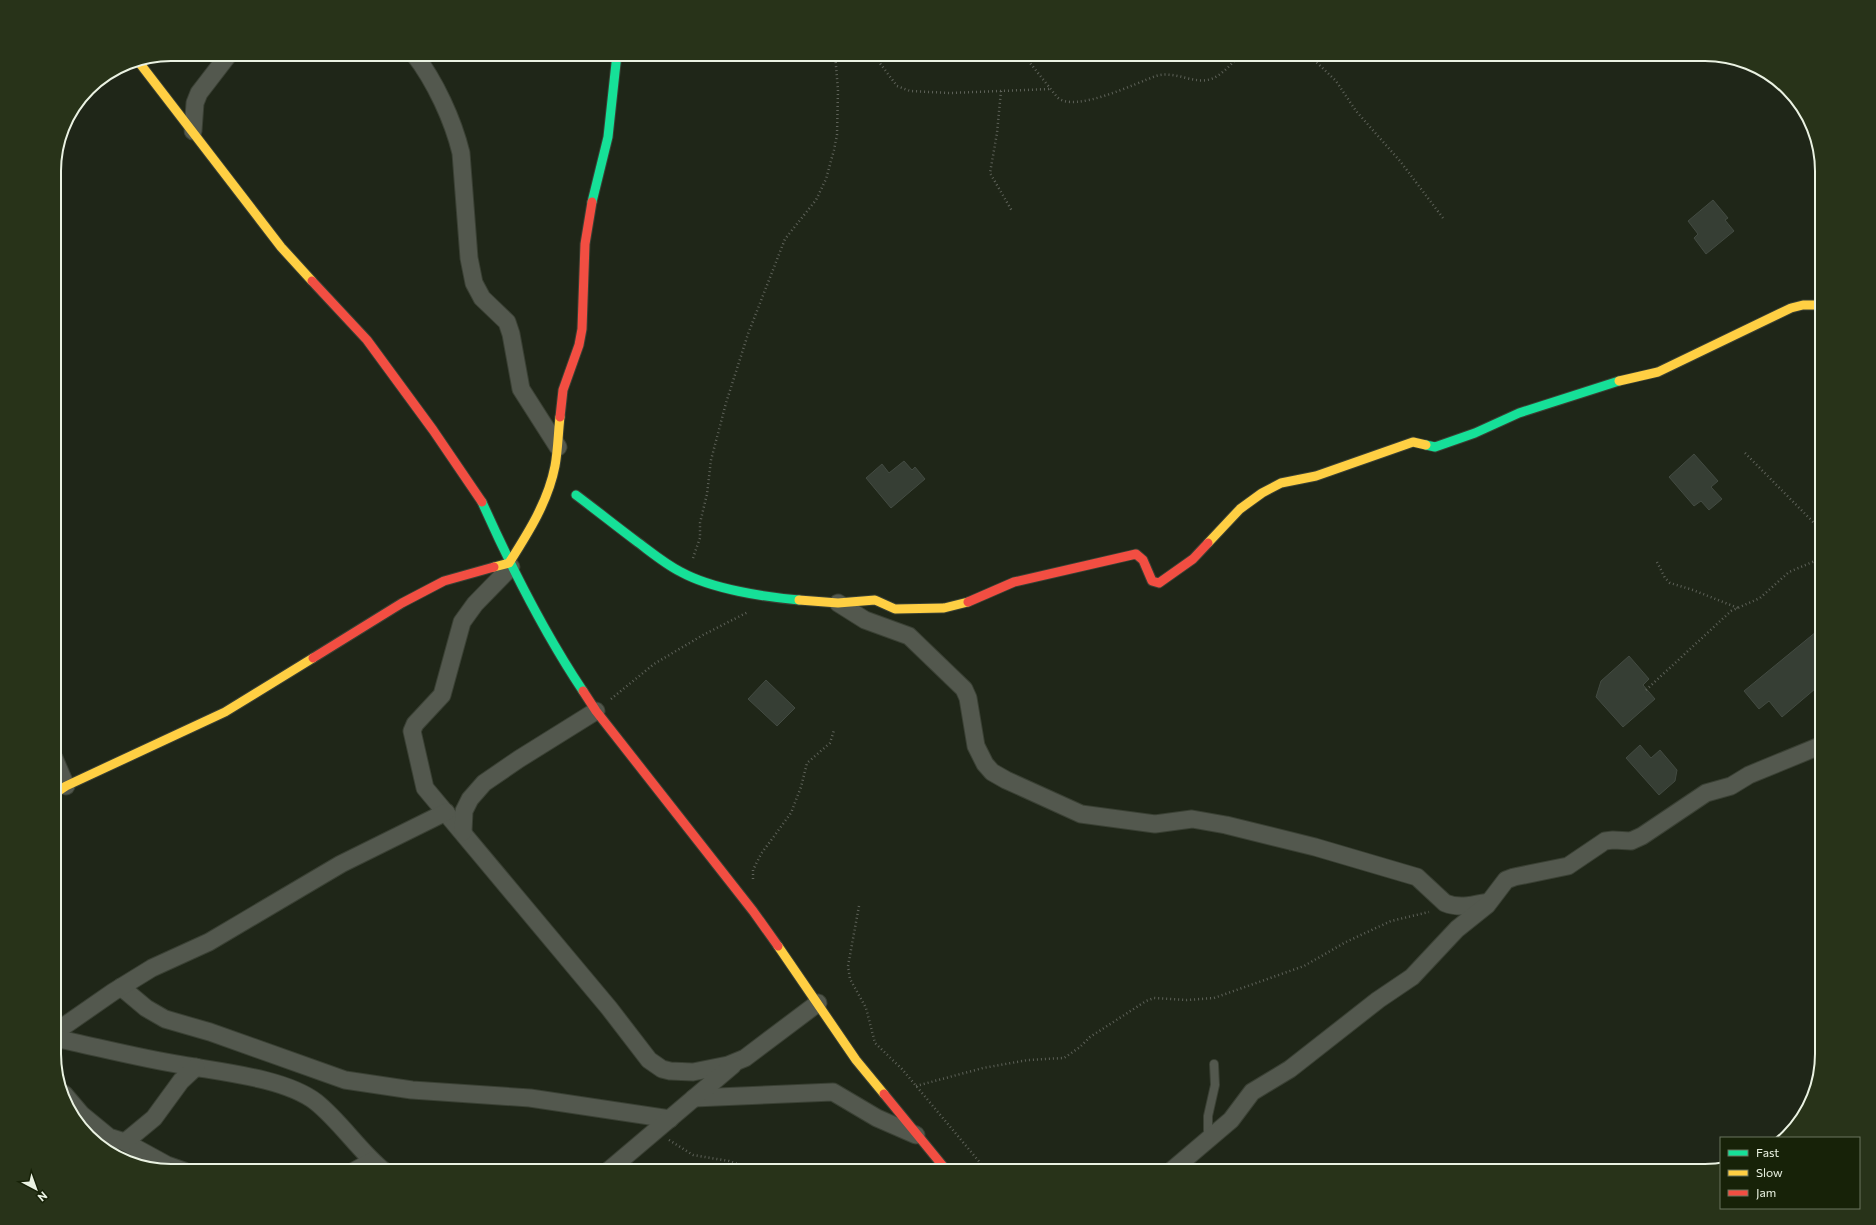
<svg xmlns="http://www.w3.org/2000/svg" width="1876" height="1225" viewBox="0 0 1876 1225" font-family="Commissioner,sans-serif">
<style>
.building{fill:#363e34;stroke:#434b42}
.lines{fill:none;stroke-linecap:round;stroke-linejoin:round}
.lane-casing{stroke:#3a4034;stroke-width:10}
.street-casing{stroke:#3a4034;stroke-width:19}
.fast-casing{stroke:#3a4034;stroke-width:11}
.slow-casing{stroke:#3a4034;stroke-width:11}
.jam-casing{stroke:#3a4034;stroke-width:11}
.path{stroke:#5e6259;stroke-width:2.5;stroke-dasharray:1 3;stroke-linecap:butt}
.lane{stroke:#53584e;stroke-width:8}
.street{stroke:#53584e;stroke-width:17}
.fast{stroke:#16e098;stroke-width:9}
.slow{stroke:#ffcf43;stroke-width:9}
.jam{stroke:#f24e42;stroke-width:9}
.rim{fill:none;stroke:#eaf2e2;stroke-width:2}
</style>
<rect width="100%" height="100%" fill="#1f2618"/>
<g class="building">
<polygon points="1713,200 1728,218 1725,220 1734,231 1706,254 1694,238 1698,234 1688,221"/>
<polygon points="1694,454 1718,481 1711,487 1722,499 1709,510 1701,501 1694,506 1669,477"/>
<polygon points="904,461 912,470 915,467 925,479 891,508 866,478 882,464 889,473"/>
<polygon points="1822,627 1822,683 1782,717 1769,701 1759,709 1744,691"/>
<polygon points="1629,656 1649,679 1643,685 1655,699 1623,727 1596,697 1601,681"/>
<polygon points="766,680 795,708 777,726 748,699"/>
<polygon points="1640,745 1651,758 1660,750 1677,770 1675,781 1659,795 1626,758"/>
</g>
<g class="lines">
<defs>
<polyline id="lane" points="1208,1138 1208,1116 1215,1085 1214,1064"/>
<g id="street">
<path d="M 414,54 C 435,81 453,120 461,153 L 469,258 L 474,283 L 482,298 L 507,322 L 511,334 L 521,389 L 558,447"/>
<polyline points="193,131 195,103 199,93 229,54"/>
<polyline points="511,567 475,604 462,622 442,695 415,724 412,731 425,788 609,1008 649,1060 662,1069 670,1071 693,1072 728,1065 745,1058 818,1003"/>
<path d="M 838,603 L 865,620 L 909,636 L 964,689 L 968,698 L 976,746 L 985,764 L 992,772 L 1006,780 L 1081,814 L 1155,824 L 1192,819 L 1226,825 L 1315,847 L 1417,877 L 1445,903 C 1460,909 1473,905 1488,902"/>
<polyline points="54,758 66,786"/>
<polyline points="463,832 464,811 470,799 484,783 519,759 596,711"/>
<polyline points="121,987 146,1008 165,1019 210,1032 345,1080 412,1090 530,1098 670,1119"/>
<polyline points="54,1033 113,992 152,968 209,942 341,864 446,812"/>
<path d="M 54,1038 C 97,1047 139,1058 182,1065 C 220,1072 285,1078 316,1102 C 341,1122 359,1151 384,1171"/>
<polyline points="64,1094 81,1114 109,1137 125,1142 167,1165 184,1171"/>
<polyline points="694,1098 833,1092 877,1118 916,1135"/>
<polyline points="125,1142 154,1118 181,1081 196,1067"/>
<polyline points="354,1171 372,1161"/>
<polyline points="608,1171 733,1065"/>
<polyline points="1171,1171 1231,1120 1252,1092 1290,1069 1378,1000 1412,977 1457,929 1487,905 1506,880 1514,877 1568,866 1605,841 1613,840 1631,841 1642,836 1706,793 1731,786 1749,775 1822,745"/>
</g>
<g id="fast">
<polyline points="592,202 608,137 617,54"/>
<polyline points="1426,445 1435,447 1475,433 1519,413 1619,381"/>
<path d="M 576,495 C 596,510 616,526 636,541 C 651,552 665,564 681,572 C 712,589 764,597 799,600"/>
<path d="M 482,502 C 511,567 543,631 583,691"/>
</g>
<g id="slow">
<polyline points="138,61 281,247 312,281"/>
<polyline points="1619,381 1658,372 1791,308 1803,305 1822,305"/>
<polyline points="1208,543 1240,509 1262,493 1281,483 1316,476 1413,442 1426,445"/>
<path d="M 494,567 L 509,563 C 528,533 548,502 555,466 C 558,450 558,434 560,417"/>
<polyline points="799,600 838,603 875,600 895,609 944,608 968,602"/>
<polyline points="54,794 66,786 225,712 313,658"/>
<polyline points="778,946 856,1060 884,1094"/>
</g>
<g id="jam">
<polyline points="312,281 367,340 433,430 482,502"/>
<polyline points="560,417 563,390 579,345 582,329 585,244 592,202"/>
<polyline points="968,602 1014,582 1136,554 1143,560 1152,581 1159,583 1193,559 1208,543"/>
<polyline points="313,658 402,603 444,581 494,567"/>
<polyline points="583,691 596,711 753,911 778,946"/>
<polyline points="884,1094 947,1171"/>
</g>
</defs>
<use href="#lane" class="lane-casing"/>
<use href="#street" class="street-casing"/>
<use href="#fast" class="fast-casing"/>
<use href="#slow" class="slow-casing"/>
<use href="#jam" class="jam-casing"/>
<g class="path">
<polyline points="873,54 897,86 910,91 950,93 1050,89"/>
<path d="M 1023,54 L 1057,97 C 1074,114 1136,83 1156,76 C 1175,70 1194,85 1211,79 C 1223,75 1232,62 1242,54"/>
<polyline points="1308,54 1336,81 1356,111 1400,161 1443,218"/>
<polyline points="1001,91 997,133 990,173 1012,211"/>
<polyline points="1745,453 1822,531"/>
<polyline points="693,558 700,538 700,523 707,494 711,460 726,403 748,334 785,239 816,200 826,179 834,150 837,135 838,90 835,54"/>
<polyline points="1657,562 1665,578 1670,583 1693,590 1738,608"/>
<polyline points="1646,690 1731,611 1760,598 1789,572 1822,558"/>
<polyline points="611,699 654,664 703,635 748,612"/>
<polyline points="753,879 753,870 761,854 791,813 801,787 807,763 830,743 834,730"/>
<polyline points="859,906 848,966 850,979 866,1008 875,1043 902,1069 987,1171"/>
<polyline points="916,1086 983,1068 1028,1060 1064,1058 1080,1047 1090,1037 1146,1001 1154,998 1187,1000 1214,998 1304,966 1346,942 1391,921 1429,912"/>
<polyline points="669,1140 693,1155 729,1161 757,1171"/>
</g>
<use href="#lane" class="lane"/>
<use href="#street" class="street"/>
<use href="#fast" class="fast"/>
<use href="#slow" class="slow"/>
<use href="#jam" class="jam"/>
</g>
<path d="M0 0H1876V1225H0ZM171 61H1705A110 110 0 0 1 1815 171V1054A110 110 0 0 1 1705 1164H171A110 110 0 0 1 61 1054V171A110 110 0 0 1 171 61Z" fill="#283319" fill-rule="evenodd"/>
<path class="rim" d="M171 61H1705A110 110 0 0 1 1815 171V1054A110 110 0 0 1 1705 1164H171A110 110 0 0 1 61 1054V171A110 110 0 0 1 171 61Z"/>
<rect x="1720" y="1137" width="140" height="72" fill="#172208" stroke="#6b755f"/>
<rect x="1728" y="1150" width="20" height="6" fill="#16e098" stroke="#6b755f"/>
<text x="1756" y="1157" font-size="12" fill="#eaf2e2">Fast</text>
<rect x="1728" y="1170" width="20" height="6" fill="#ffcf43" stroke="#6b755f"/>
<text x="1756" y="1177" font-size="12" fill="#eaf2e2">Slow</text>
<rect x="1728" y="1190" width="20" height="6" fill="#f24e42" stroke="#6b755f"/>
<text x="1756" y="1197" font-size="12" fill="#eaf2e2">Jam</text>
<g transform="translate(36 1189) rotate(139)" stroke="#172208" stroke-width="3" paint-order="stroke">
<path d="M0-3L7 15L0 10L-7 15Z" fill="#eaf2e2"/>
<text y="-6" font-size="11" font-weight="bold" text-anchor="middle" fill="#eaf2e2">N</text>
</g>
</svg>
